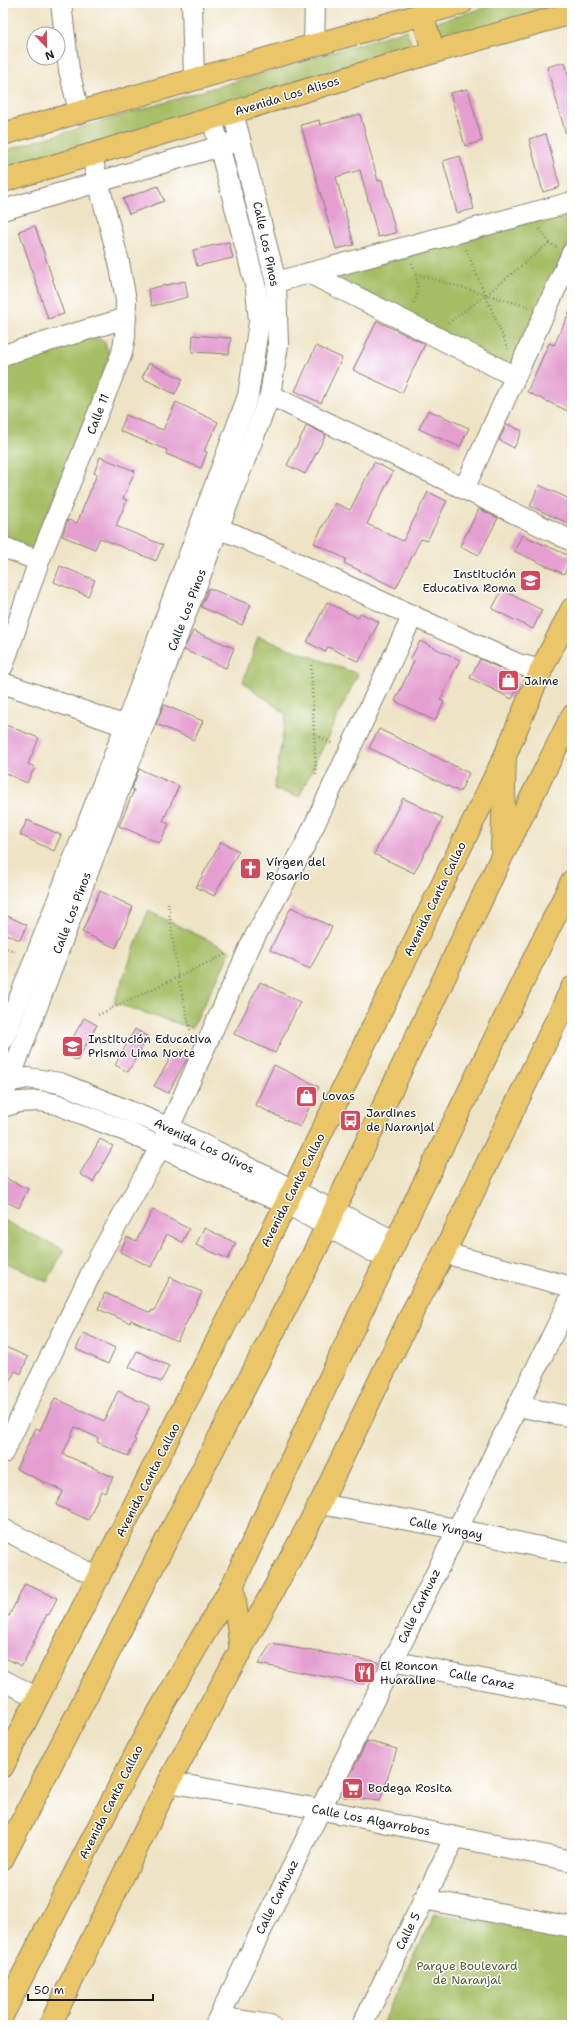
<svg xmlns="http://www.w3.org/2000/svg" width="575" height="2028" viewBox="0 0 575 2028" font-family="'Shantell Sans',sans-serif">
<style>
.green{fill:#a5bd63;stroke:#606c40}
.building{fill:#e49ed0}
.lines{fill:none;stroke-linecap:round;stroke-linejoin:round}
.minor-casing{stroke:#858070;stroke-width:22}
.major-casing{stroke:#858070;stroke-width:24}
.highway-casing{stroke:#858070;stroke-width:24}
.path{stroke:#858070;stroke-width:2.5;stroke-dasharray:1 3;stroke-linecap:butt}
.minor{stroke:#fff;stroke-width:20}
.major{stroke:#eac669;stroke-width:22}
.highway{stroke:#eac669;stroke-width:22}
.labels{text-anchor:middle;stroke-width:3;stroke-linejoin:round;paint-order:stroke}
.street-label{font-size:12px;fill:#1c1c1c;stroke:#fff}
.poi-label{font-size:12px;fill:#1c1c1c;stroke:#fff;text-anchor:start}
.park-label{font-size:12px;fill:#535c38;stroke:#fff}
</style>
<rect width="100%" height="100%" fill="#fff"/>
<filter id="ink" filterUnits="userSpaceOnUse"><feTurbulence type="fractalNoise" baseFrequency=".025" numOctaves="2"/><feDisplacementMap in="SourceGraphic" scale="8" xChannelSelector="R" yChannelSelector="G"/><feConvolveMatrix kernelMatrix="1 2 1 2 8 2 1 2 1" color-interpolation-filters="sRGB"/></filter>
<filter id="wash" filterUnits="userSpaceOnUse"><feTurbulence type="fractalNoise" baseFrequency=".012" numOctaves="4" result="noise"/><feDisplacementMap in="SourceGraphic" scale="16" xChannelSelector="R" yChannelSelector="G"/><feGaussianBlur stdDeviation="0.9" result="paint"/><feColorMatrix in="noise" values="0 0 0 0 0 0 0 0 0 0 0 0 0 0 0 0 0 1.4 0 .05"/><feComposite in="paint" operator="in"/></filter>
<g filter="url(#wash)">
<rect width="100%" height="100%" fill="#eee3c4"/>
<g class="green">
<polygon points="501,3 570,3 445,40 434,23"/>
<polygon points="406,30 414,50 3,172 3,151"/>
<polygon points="567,212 572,215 572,236 511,369 335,276"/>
<polygon points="90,336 104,341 110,355 34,549 3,537 3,362"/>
<polygon points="258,637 358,674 299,797 274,789 286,714 243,682"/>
<polygon points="148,911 231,951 192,1028 114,1003"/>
<polygon points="3,1220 64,1250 47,1282 3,1261"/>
<polygon points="435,1914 572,1937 572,2025 381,2025"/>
</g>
<g id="blocks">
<g class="building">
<polygon points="565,62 572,89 572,142 568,142 547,67"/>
<polygon points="468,89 482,141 465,146 450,93"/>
<polygon points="360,114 378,181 382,180 396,233 378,237 360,170 336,177 354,245 336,249 301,125 319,120 320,125"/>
<polygon points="546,134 560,187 543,192 529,139"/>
<polygon points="460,156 474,209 457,213 443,161"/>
<polygon points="158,186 164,201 129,214 123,199"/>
<polygon points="35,226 64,314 48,319 19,231"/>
<polygon points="229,242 233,258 197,266 193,250"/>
<polygon points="185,281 188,297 152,306 148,289"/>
<polygon points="572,307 572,413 527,392 549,343 554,345"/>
<polygon points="377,321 425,344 402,393 353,370"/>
<polygon points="193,335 231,338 229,354 192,352"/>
<polygon points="316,346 342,358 321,403 295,391"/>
<polygon points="149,363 183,379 175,394 142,378"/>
<polygon points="176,402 218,422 204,451 207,452 201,468 166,454 167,450 120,431 126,415 163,430"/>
<polygon points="428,410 469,428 460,447 419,429"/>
<polygon points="507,424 522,431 514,448 499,440"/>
<polygon points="307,425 326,435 305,474 287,465"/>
<polygon points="100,457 135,471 123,499 127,500 116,526 163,545 156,561 100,538 95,549 62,536 68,520 77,523 97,474 94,473"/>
<polygon points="374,462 393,472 367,524 403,541 428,492 447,501 427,541 421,539 396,588 344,563 346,559 314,543 335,503 350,510"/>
<polygon points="539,485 572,500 572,525 530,506"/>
<polygon points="479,509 498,518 479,555 460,546"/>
<polygon points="522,535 572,557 564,574 514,551"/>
<polygon points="60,566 95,580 88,596 54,582"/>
<polygon points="209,588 251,605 242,625 201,607"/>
<polygon points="502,590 542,610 533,629 492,609"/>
<polygon points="327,602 358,618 360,613 379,622 359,662 328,647 325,652 307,642"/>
<polygon points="193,631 234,648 226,668 184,650"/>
<polygon points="420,641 460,660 440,700 444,702 435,721 395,701 414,661 410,660"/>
<polygon points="480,659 517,676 519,686 512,699 470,678"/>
<polygon points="164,705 203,721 194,740 156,724"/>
<polygon points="3,724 39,738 28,764 35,767 27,783 3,772"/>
<polygon points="379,729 469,773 460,792 369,748"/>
<polygon points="139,769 179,786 163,821 169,824 160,843 119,826 134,790 132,789"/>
<polygon points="403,798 443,818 414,873 374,854"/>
<polygon points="27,820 61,835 54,851 20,835"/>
<polygon points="221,842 239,851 214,896 196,887"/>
<polygon points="100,891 133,907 116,948 82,932"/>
<polygon points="291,907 332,927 310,969 270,950"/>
<polygon points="3,914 27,925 20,940 3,933"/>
<polygon points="260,982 300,1002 275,1053 234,1034"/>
<polygon points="84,1018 97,1025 77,1061 64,1053"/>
<polygon points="135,1029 148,1037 128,1072 115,1065"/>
<polygon points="175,1050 188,1057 168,1093 154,1086"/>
<polygon points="274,1065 319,1087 300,1127 255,1105"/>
<polygon points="100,1139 113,1146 93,1182 80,1174"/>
<polygon points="3,1177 28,1189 19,1208 3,1200"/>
<polygon points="153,1210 189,1229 182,1242 167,1234 151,1267 120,1252 127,1237 136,1241"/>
<polygon points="204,1228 236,1243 228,1259 196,1245"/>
<polygon points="170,1277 202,1292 177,1341 131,1320 130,1323 98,1309 105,1293 151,1313 152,1310 154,1311"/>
<polygon points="84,1333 115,1348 108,1364 76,1349"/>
<polygon points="3,1346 28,1357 21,1374 15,1371 3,1396"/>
<polygon points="137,1351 169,1366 161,1382 129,1367"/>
<polygon points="118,1391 150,1406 134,1439 136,1440 128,1456 97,1442 98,1438 75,1427 63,1454 113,1477 105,1493 101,1491 88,1520 56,1505 63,1491 16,1469 36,1428 40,1430 55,1398 104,1421"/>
<polygon points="25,1584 57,1598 49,1615 47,1614 22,1666 3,1657 3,1624 7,1615 9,1616"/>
<polygon points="271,1644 379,1662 364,1684 258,1664"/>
<polygon points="367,1741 397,1749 380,1801 344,1797 342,1792"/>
</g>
</g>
</g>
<g filter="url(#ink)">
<use href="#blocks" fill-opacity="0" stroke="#858070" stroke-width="1"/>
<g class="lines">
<defs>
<g id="minor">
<polyline points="61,3 69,70 79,112"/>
<polyline points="192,3 194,80"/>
<polyline points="314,46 315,3"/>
<polyline points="3,210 231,143"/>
<polyline points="309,273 514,376"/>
<polyline points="276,282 572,202"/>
<polyline points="3,355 126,318"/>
<polyline points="270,395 572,541"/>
<polyline points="464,489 572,253"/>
<polyline points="218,529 236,535 518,664 541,670"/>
<polyline points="3,547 39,561"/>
<polyline points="3,666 39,561 122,353 125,336 126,300 119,262 91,154"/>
<polyline points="3,683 137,730"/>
<polyline points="3,1040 125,727 248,396 259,322 256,288 212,118"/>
<polyline points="3,1083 28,1078 60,1083 168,1127 396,1242"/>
<polyline points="3,1097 218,529 270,395 278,345 276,282 233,112"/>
<polyline points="3,1107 19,1102 40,1101 56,1104 128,1132 244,1186 287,1204 388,1260"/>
<polyline points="444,1253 572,1287"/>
<polyline points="517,1406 572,1417"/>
<polyline points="3,1453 99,1257 161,1146 252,942 305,845 413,615"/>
<polyline points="320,1504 457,1529 572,1554"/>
<polyline points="3,1529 99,1578"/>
<polyline points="392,1661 572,1697"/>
<polyline points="3,1680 38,1698"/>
<polyline points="169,1782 319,1809 572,1861"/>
<polyline points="423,1899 572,1927"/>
<polyline points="219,2017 270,2025"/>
<polyline points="215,2025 572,1295"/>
<polyline points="362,2025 455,1837"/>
</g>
<g id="major">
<polyline points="422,15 434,52"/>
<polyline points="3,134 462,3"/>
<polyline points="3,181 434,52 572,13"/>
<polyline points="3,1766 304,1168 505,756 541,670 572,609"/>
<polyline points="50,2025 169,1782 320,1504 414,1309 444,1253 572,988"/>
</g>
<g id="highway">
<polyline points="502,850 505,756"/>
<polyline points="233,1584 241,1651"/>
<polyline points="3,1858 313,1255 502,856 572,716"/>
<polyline points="3,2014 146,1734 233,1584 360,1314 572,881"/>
</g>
</defs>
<use href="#minor" class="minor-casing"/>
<use href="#major" class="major-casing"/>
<use href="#highway" class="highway-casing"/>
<g class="path">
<polyline points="540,229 549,243 556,247"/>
<polyline points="466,249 508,349"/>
<path d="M 412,263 C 417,276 421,293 412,305"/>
<polyline points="416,274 529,307"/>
<polyline points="448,323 486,295 549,243"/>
<polyline points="311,665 316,776"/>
<polyline points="313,733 333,744"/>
<polyline points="168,903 178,977 191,1033"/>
<polyline points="3,947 17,952"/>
<polyline points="98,1015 226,954"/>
</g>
<use href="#minor" class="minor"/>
<use href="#major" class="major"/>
<use href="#highway" class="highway"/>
</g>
</g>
<defs>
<symbol id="school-square" viewBox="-11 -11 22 22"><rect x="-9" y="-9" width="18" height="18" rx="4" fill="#d1495b" stroke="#fff"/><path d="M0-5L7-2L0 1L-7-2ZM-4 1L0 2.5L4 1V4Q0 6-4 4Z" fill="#fff"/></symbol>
<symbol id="shop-square" viewBox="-11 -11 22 22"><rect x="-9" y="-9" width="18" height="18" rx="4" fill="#d1495b" stroke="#fff"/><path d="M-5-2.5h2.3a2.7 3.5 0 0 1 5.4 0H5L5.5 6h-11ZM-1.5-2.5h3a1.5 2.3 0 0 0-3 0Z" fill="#fff"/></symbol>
<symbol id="church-square" viewBox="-11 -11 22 22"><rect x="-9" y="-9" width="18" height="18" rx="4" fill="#d1495b" stroke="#fff"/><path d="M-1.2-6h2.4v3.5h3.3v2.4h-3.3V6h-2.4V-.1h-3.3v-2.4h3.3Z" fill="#fff"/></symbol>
<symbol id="bus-square" viewBox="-11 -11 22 22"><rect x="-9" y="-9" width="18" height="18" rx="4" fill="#d1495b" stroke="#fff"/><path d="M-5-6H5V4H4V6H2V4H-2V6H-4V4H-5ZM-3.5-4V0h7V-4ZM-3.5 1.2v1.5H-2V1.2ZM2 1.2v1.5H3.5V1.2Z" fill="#fff"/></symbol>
<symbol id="restaurant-square" viewBox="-11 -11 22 22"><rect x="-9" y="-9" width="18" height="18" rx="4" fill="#d1495b" stroke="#fff"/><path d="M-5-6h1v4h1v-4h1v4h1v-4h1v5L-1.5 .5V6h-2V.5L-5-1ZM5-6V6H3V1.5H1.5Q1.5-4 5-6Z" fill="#fff"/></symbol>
<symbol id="supermarket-square" viewBox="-11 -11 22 22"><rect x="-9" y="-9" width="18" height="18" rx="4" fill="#d1495b" stroke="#fff"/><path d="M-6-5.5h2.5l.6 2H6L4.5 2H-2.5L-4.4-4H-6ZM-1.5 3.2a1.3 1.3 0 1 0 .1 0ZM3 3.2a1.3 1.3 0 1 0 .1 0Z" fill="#fff"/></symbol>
</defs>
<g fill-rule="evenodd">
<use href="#school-square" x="518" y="568" width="25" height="25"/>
<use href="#shop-square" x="496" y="668" width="25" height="25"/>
<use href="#church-square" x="238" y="856" width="25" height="25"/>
<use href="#school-square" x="60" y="1034" width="25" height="25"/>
<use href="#shop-square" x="294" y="1084" width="25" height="25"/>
<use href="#bus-square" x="338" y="1108" width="25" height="25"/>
<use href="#restaurant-square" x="352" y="1660" width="25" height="25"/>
<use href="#supermarket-square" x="340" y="1776" width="25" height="25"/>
</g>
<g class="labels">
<g class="street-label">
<text transform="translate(287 96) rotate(-17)" y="4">Avenida Los Alisos</text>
<text transform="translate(266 244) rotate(78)" y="4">Calle Los Pinos</text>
<text transform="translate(98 414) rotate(-69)" y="4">Calle 11</text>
<text transform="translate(187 610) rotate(-69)" y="4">Calle Los Pinos</text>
<text transform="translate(435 899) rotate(-64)" y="4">Avenida Canta Callao</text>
<text transform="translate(72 913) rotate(-69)" y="4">Calle Los Pinos</text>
<text transform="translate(204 1146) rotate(26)" y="4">Avenida Los Olivos</text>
<text transform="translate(293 1190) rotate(-63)" y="4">Avenida Canta Callao</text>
<text transform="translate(148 1480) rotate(-63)" y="4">Avenida Canta Callao</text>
<text transform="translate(446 1528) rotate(11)" y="4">Calle Yungay</text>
<text transform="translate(419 1606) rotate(-64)" y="4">Calle Carhuaz</text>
<text transform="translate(482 1679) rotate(11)" y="4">Calle Caraz</text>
<text transform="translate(111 1802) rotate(-63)" y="4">Avenida Canta Callao</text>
<text transform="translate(371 1820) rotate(11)" y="4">Calle Los Algarrobos</text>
<text transform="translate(277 1897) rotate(-64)" y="4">Calle Carhuaz</text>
<text transform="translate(408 1931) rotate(-64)" y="4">Calle 5</text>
</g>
<g class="poi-label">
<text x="516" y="578" text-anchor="end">Institución<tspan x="516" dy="14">Educativa Roma</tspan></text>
<text x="524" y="685">Jaime</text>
<text x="266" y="866">Vírgen del<tspan x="266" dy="14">Rosario</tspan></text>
<text x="88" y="1043">Institución Educativa<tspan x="88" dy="14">Prisma Lima Norte</tspan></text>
<text x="322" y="1100">Lovas</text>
<text x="366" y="1117">Jardines<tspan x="366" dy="14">de Naranjal</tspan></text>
<text x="380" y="1670">El Roncon<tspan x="380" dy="14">Huaraline</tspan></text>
<text x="368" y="1792">Bodega Rosita</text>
</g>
<g class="park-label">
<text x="467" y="1970">Parque Boulevard<tspan x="467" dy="14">de Naranjal</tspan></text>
</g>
</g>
<rect width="575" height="2028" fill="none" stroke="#fff" stroke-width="16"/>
<g transform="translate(46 46) rotate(158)"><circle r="19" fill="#ffffff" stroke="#a4a4a4"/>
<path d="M0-3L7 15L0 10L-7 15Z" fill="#d1495b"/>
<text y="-6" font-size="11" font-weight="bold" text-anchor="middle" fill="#1c1c1c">N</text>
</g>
<path d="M28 1994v6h125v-6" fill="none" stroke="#1c1c1c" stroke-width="2"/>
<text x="34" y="1994" font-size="12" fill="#1c1c1c" stroke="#ffffff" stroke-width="3" paint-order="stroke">50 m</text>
</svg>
